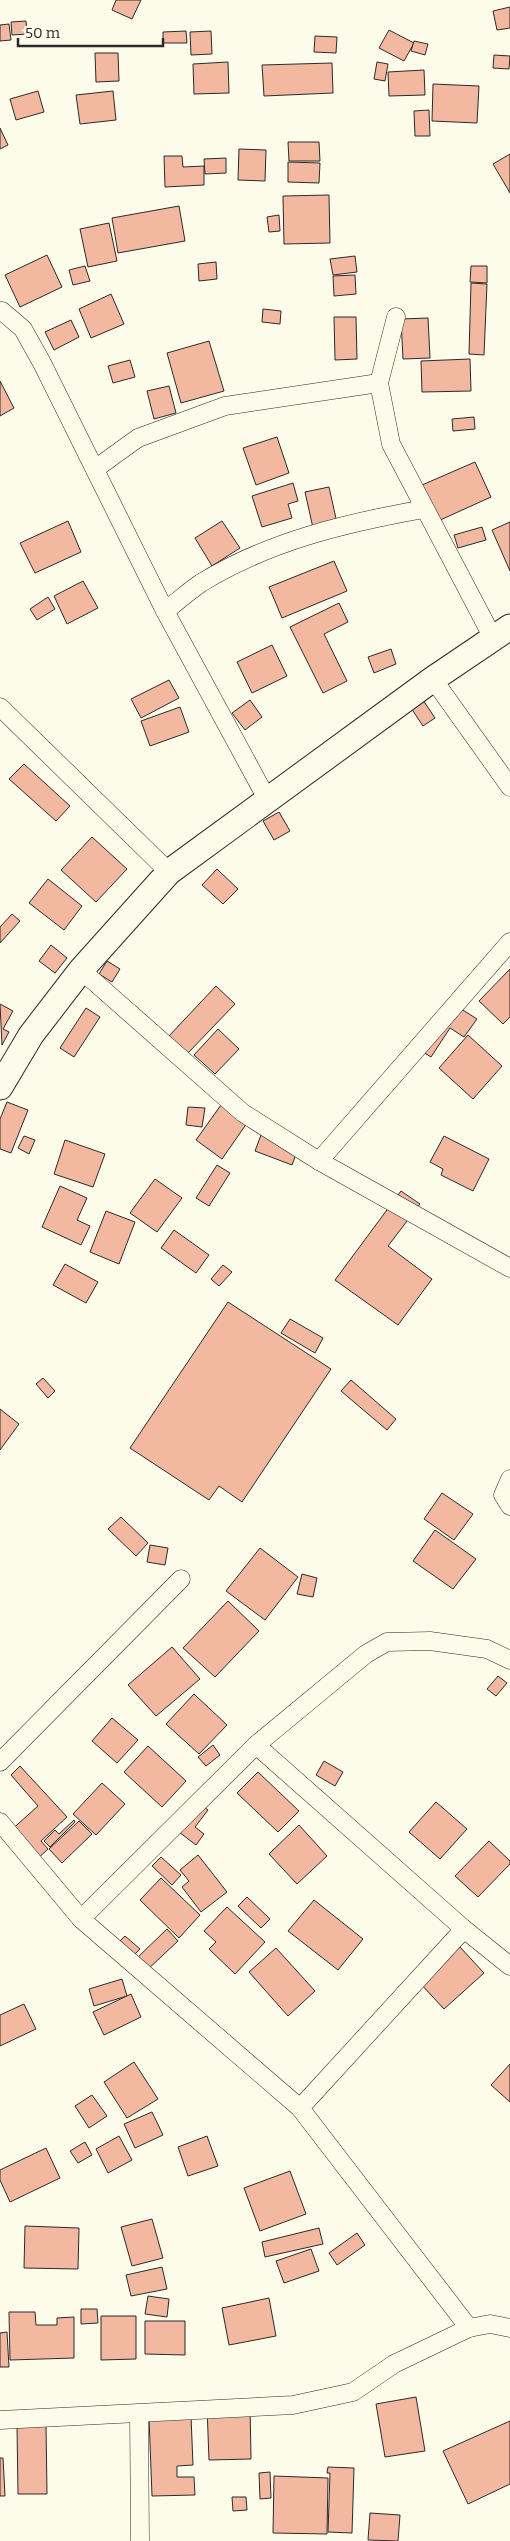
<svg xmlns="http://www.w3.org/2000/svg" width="510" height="2541" viewBox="0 0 510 2541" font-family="Bitter,serif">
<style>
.building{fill:#f2b8a0;stroke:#2b2b2b}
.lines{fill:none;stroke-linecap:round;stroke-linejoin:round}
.street-casing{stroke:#2b2b2b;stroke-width:19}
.secondary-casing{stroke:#2b2b2b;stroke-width:27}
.street{stroke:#fdfbea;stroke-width:18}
.secondary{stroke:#fdfbea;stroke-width:25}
</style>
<rect width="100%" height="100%" fill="#fdfbea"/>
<g class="building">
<polygon points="116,0 141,0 132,19 112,10"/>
<polygon points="510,7 510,28 497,30 493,11"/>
<polygon points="26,21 27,34 12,35 11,22"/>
<polygon points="9,24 11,40 0,41 0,25"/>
<polygon points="389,30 414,43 404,61 379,48"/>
<polygon points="186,31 187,43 163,43 163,32"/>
<polygon points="211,31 212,54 191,55 190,32"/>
<polygon points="315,36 337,37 336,53 314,52"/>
<polygon points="414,41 428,44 425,55 411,51"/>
<polygon points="95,53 118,53 119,81 96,82"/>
<polygon points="494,55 510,56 509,69 493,68"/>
<polygon points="228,62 229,93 194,94 193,64"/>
<polygon points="377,62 388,64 385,81 374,79"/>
<polygon points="332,63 333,93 264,96 262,65"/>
<polygon points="424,70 425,95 389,96 388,72"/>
<polygon points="433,84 479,86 477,123 432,121"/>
<polygon points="38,91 44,112 16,120 10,99"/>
<polygon points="113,91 116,120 80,124 76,95"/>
<polygon points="429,110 430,136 415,136 414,111"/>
<polygon points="0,128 8,145 0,149"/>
<polygon points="288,142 319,142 320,161 289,161"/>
<polygon points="239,149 266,150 265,181 238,180"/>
<polygon points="510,154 510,193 493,164"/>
<polygon points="164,156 182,156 183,167 204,166 204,185 165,187"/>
<polygon points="226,158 226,173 205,174 204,159"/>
<polygon points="288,162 320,163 319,183 288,182"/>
<polygon points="329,195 330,243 284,244 283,196"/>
<polygon points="179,206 185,241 118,253 112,218"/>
<polygon points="279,215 280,231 269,232 267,217"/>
<polygon points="109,223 117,261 88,267 80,229"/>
<polygon points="47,255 62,287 20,307 5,275"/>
<polygon points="355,256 357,272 333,275 330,259"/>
<polygon points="216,262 217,279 199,281 198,264"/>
<polygon points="85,266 90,281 73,285 69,270"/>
<polygon points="471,266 487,266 487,283 470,282"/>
<polygon points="355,275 356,294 334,296 333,276"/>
<polygon points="471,283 487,284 484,355 469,354"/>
<polygon points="111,294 124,324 91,338 79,309"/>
<polygon points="263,309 281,311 280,324 262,322"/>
<polygon points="334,317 356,317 357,359 335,360"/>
<polygon points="428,318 430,358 403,359 401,319"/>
<polygon points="71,320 79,337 54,350 45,332"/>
<polygon points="209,341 224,391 181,403 167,353"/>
<polygon points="470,359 471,391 422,392 421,361"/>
<polygon points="130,360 135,377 113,383 108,366"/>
<polygon points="0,381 14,408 0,416"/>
<polygon points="169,386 176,413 154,419 147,391"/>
<polygon points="474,417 475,429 453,431 452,419"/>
<polygon points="277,437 289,473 256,485 243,448"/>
<polygon points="475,462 491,497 438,521 422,485"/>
<polygon points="293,483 298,501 288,504 292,518 262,527 252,496"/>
<polygon points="329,487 337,523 313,528 305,492"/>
<polygon points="68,521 81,552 35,573 20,543"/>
<polygon points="222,521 240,548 212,566 195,538"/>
<polygon points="510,522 510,571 492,530"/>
<polygon points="482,527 486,540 458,548 454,535"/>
<polygon points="334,561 347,591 282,618 269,587"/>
<polygon points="83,581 98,608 67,624 54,596"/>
<polygon points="48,597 55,609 37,620 30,609"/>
<polygon points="339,603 348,622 324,634 347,681 323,693 290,627"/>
<polygon points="272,645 287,676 252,693 237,662"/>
<polygon points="391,649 396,664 374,673 368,657"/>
<polygon points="169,680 179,698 141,718 131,699"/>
<polygon points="250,700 262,717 245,730 232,713"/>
<polygon points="423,700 435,718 423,726 411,708"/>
<polygon points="180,707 189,732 150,746 141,721"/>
<polygon points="24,764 70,806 56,821 9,779"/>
<polygon points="279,812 290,831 274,840 263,821"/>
<polygon points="92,837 127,869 96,902 61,870"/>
<polygon points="217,869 238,889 223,904 202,885"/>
<polygon points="48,879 82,906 64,930 29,903"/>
<polygon points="12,914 20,921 0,943 0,927"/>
<polygon points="51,945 67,958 55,973 39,961"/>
<polygon points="107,961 120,969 112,982 99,974"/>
<polygon points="510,969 510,1017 503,1024 479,1001"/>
<polygon points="216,986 235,1004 188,1053 169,1036"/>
<polygon points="0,1004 13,1011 3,1029 9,1032 2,1045"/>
<polygon points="455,1005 477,1019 464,1037 450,1028 431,1057 423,1052"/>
<polygon points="86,1008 100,1017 74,1057 60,1048"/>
<polygon points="218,1029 239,1049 215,1074 194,1055"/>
<polygon points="468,1035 502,1066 473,1099 439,1068"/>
<polygon points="7,1102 28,1110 11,1153 0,1149 0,1119"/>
<polygon points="221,1105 247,1123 222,1159 196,1140"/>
<polygon points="188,1107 205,1108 202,1127 186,1125"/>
<polygon points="261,1135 298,1149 292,1165 255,1151"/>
<polygon points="24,1136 35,1140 29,1154 18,1148"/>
<polygon points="444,1136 489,1159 473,1191 441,1175 443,1169 430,1162"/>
<polygon points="65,1140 105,1154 93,1187 54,1174"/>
<polygon points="217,1165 230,1173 209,1206 196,1198"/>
<polygon points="155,1179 182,1198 157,1232 130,1213"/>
<polygon points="60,1186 87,1198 77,1220 90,1226 81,1245 42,1227"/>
<polygon points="401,1191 420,1204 388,1246 432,1279 398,1325 335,1280"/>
<polygon points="106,1211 135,1222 119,1264 90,1252"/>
<polygon points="174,1230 209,1255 196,1273 161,1248"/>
<polygon points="65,1264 98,1282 86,1303 53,1285"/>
<polygon points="223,1265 232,1272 219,1286 211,1279"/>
<polygon points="228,1302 331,1369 242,1502 219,1486 209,1500 130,1448"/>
<polygon points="290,1319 323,1338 315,1353 281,1333"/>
<polygon points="43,1378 55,1391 48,1398 36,1384"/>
<polygon points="351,1380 396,1419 387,1430 341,1391"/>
<polygon points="0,1409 19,1424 0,1450"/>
<polygon points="442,1493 473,1514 454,1540 424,1519"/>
<polygon points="121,1517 148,1543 136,1556 108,1529"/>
<polygon points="435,1530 476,1559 453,1589 413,1561"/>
<polygon points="150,1545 168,1548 165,1565 147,1562"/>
<polygon points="260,1548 298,1577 265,1620 226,1591"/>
<polygon points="302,1574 317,1578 313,1597 297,1594"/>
<polygon points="228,1601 259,1631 215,1677 183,1648"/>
<polygon points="172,1647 200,1679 156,1716 128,1685"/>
<polygon points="498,1676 507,1683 496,1696 487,1689"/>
<polygon points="194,1694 227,1725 199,1754 166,1724"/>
<polygon points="112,1718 138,1740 117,1763 92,1741"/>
<polygon points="213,1745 220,1755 206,1766 198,1757"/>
<polygon points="148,1746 186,1781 162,1807 124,1772"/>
<polygon points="324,1761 343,1772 335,1786 316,1775"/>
<polygon points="20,1766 67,1817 41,1841 48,1849 35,1861 9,1832 38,1806 11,1775"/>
<polygon points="258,1772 299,1811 278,1832 237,1793"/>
<polygon points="102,1783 125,1804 96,1835 73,1814"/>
<polygon points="436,1802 467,1829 440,1859 409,1832"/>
<polygon points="200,1804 208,1810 195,1827 204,1834 196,1845 179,1832"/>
<polygon points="74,1820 75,1822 50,1847 44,1841 55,1830 59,1834"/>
<polygon points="79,1821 92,1834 62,1863 49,1849"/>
<polygon points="299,1825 327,1856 297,1884 269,1854"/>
<polygon points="489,1841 510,1861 510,1864 478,1897 455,1876"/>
<polygon points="198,1855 227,1892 201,1912 182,1887 189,1881 180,1870"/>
<polygon points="161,1857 181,1875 172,1885 152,1866"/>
<polygon points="161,1878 200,1915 179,1938 140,1900"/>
<polygon points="247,1897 270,1919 261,1928 238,1906"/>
<polygon points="314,1900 363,1939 338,1970 288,1931"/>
<polygon points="227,1907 265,1942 235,1974 209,1949 216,1942 204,1931"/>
<polygon points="167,1929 178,1941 147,1970 136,1959"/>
<polygon points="125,1936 140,1949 132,1957 117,1944"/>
<polygon points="460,1947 484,1973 444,2009 420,1983"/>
<polygon points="276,1948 315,1991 288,2016 249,1972"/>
<polygon points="122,1979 127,1996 94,2006 89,1989"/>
<polygon points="131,1994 141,2017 104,2035 93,2012"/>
<polygon points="24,2004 36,2029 0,2046 0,2015"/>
<polygon points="134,2062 158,2099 127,2118 104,2082"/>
<polygon points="510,2064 510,2102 491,2085"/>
<polygon points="92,2095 107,2116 89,2128 75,2106"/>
<polygon points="152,2112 163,2135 135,2148 124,2124"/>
<polygon points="119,2136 132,2160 108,2173 96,2149"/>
<polygon points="207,2136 218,2166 188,2176 178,2147"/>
<polygon points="85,2142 92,2155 78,2163 70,2151"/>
<polygon points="46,2148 60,2178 10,2202 0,2180 0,2170"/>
<polygon points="290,2171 306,2214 260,2231 244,2188"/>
<polygon points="152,2219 163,2258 132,2266 121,2227"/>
<polygon points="25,2226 79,2228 78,2269 24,2268"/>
<polygon points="319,2228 323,2244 265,2257 262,2242"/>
<polygon points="357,2233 365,2245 337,2265 329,2253"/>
<polygon points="311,2249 319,2271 284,2283 276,2261"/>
<polygon points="162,2267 167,2289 131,2296 126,2275"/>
<polygon points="148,2296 169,2299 167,2317 145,2314"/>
<polygon points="269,2298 276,2336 229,2345 222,2308"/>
<polygon points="81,2309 97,2309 98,2323 81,2324"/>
<polygon points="9,2312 35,2312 36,2325 57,2325 57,2318 74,2317 74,2358 10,2360"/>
<polygon points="101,2316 136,2316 136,2359 101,2360"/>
<polygon points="145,2321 185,2321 185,2355 145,2354"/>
<polygon points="7,2332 9,2367 0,2367 0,2333"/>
<polygon points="416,2397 425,2451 385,2457 376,2404"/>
<polygon points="250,2405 251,2459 209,2460 207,2407"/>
<polygon points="191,2416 193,2465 177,2466 177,2477 194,2477 195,2495 152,2496 149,2417"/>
<polygon points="510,2421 510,2484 468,2504 443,2451"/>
<polygon points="17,2425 46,2425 47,2494 18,2494"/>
<polygon points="0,2458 3,2458 5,2496 0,2496"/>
<polygon points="328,2467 354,2468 352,2533 328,2532 330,2473 327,2473"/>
<polygon points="270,2472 271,2498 260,2499 259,2473"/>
<polygon points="274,2476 328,2478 327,2534 273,2533"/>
<polygon points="232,2497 246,2497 247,2510 233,2511"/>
<polygon points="370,2513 400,2515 398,2541 368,2540"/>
</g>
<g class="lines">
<defs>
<g id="street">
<polyline points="2,311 23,329 42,363 165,611 267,799"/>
<polyline points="396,317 379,383 391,444 493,638"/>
<polyline points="95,469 138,438 225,406 379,383"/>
<path d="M 165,611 C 177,602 189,591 201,583 C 269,541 346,523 424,509"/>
<polyline points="433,679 510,787"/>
<polyline points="0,707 169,872"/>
<polyline points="81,970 243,1113 319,1161 510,1268"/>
<polyline points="319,1161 510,942"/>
<polyline points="510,1479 503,1495 510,1506"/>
<polyline points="256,1745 464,1929 510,1966"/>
<polyline points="0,1762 181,1579"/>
<polyline points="0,1822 81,1919 300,2108 469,2328"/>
<polyline points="81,1919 256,1745 366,1654 387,1642 430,1641 487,1649 510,1660"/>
<polyline points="300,2108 464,1929"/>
<polyline points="139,2414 140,2541"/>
<polyline points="0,2420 293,2405 353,2392 394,2364 469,2328 490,2324 510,2328"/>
</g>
<polyline id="secondary" points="0,1087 31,1035 81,970 169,872 433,679 510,627"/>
</defs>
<use href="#street" class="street-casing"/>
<use href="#secondary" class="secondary-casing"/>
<use href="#street" class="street"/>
<use href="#secondary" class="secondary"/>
</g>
<path d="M18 38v8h145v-8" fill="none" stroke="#2b2b2b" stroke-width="2.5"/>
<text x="25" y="38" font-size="15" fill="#2b2b2b" stroke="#fdfbea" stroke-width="4" paint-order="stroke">50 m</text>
</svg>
